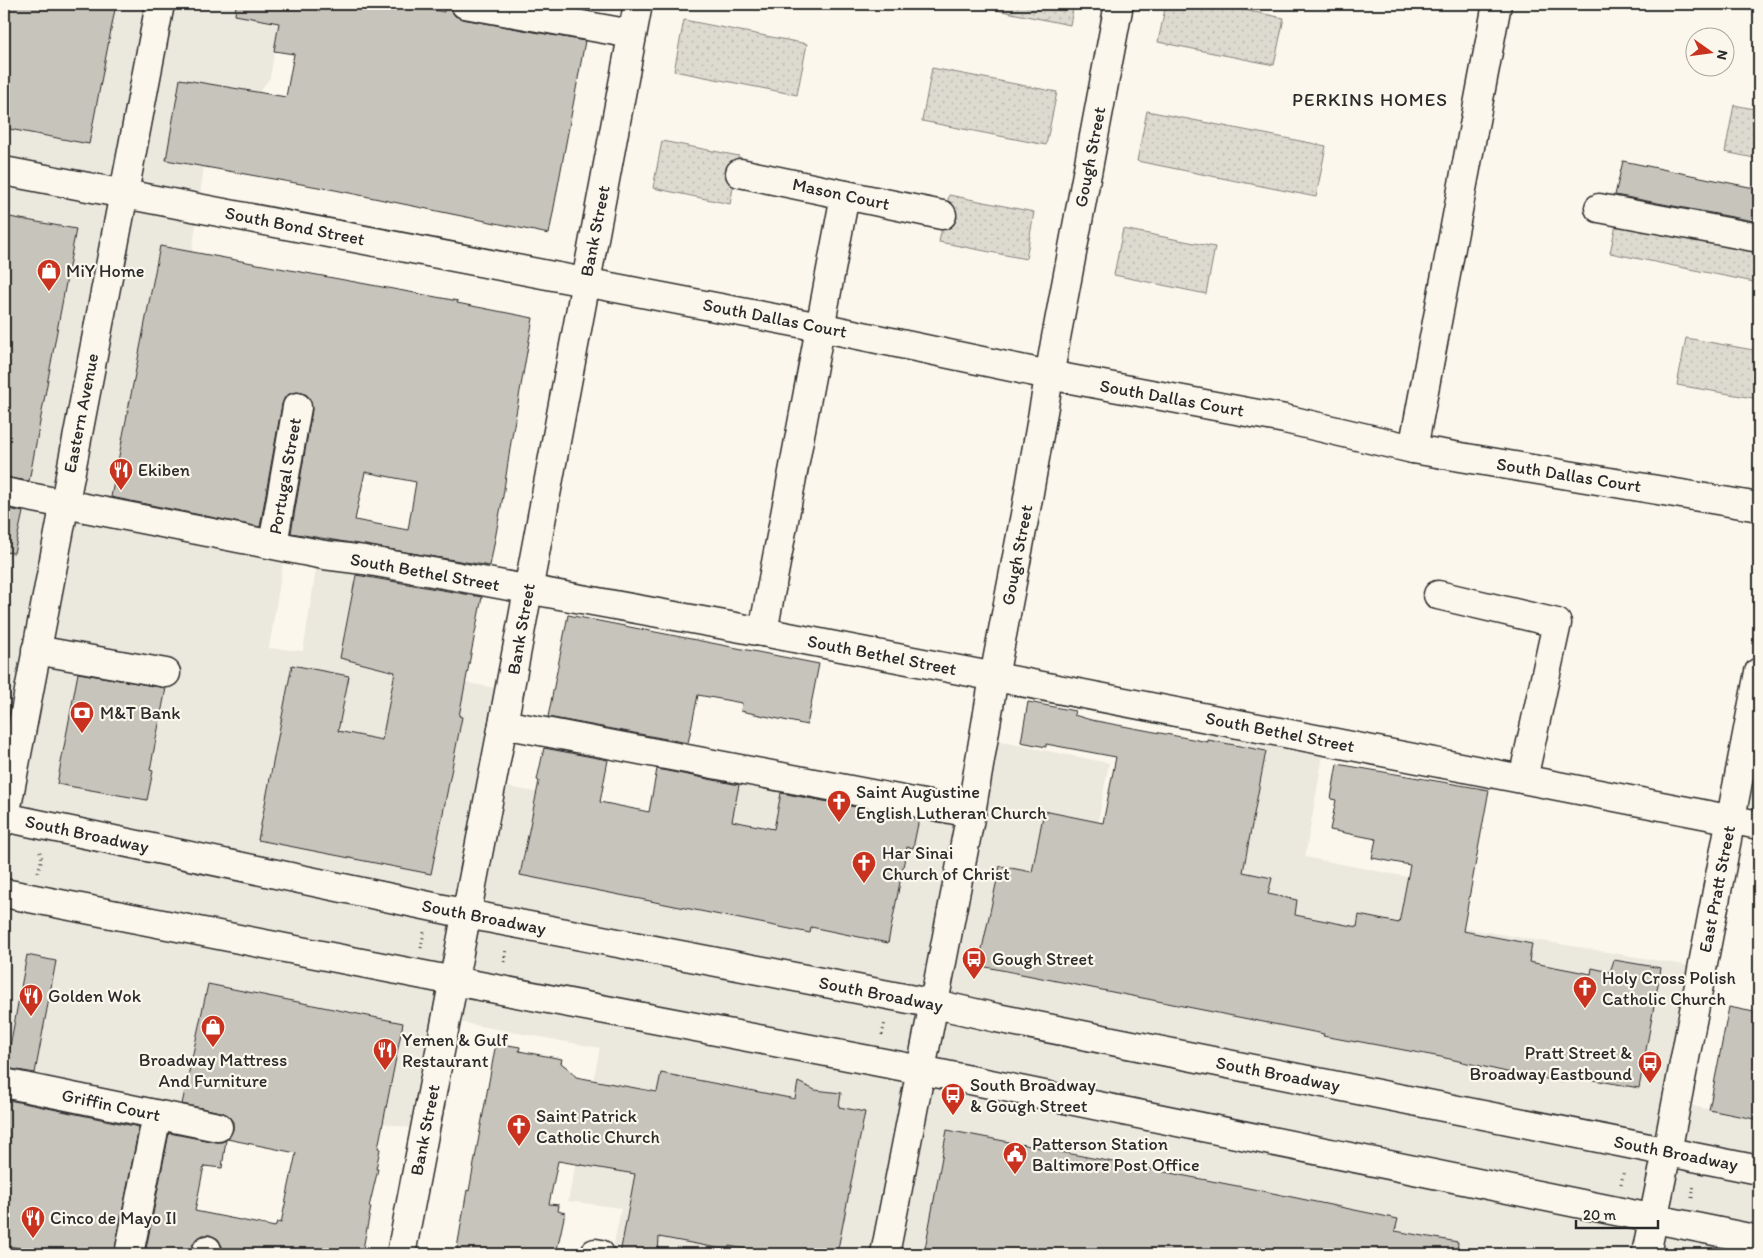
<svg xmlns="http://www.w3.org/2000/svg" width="1763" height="1258" viewBox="0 0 1763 1258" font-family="Itim,sans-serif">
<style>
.built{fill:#ebe8de}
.grass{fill:url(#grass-dots);stroke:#84827e}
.building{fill:#c7c4bc;stroke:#2b2b2b;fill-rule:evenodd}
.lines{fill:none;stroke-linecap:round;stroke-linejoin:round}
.minor-casing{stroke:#2b2b2b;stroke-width:31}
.major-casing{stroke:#2b2b2b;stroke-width:31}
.path{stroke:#2b2b2b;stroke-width:3;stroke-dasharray:1 4;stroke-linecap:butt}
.minor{stroke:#fbf7ec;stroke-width:28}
.major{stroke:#fbf7ec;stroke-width:28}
.labels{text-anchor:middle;stroke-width:4.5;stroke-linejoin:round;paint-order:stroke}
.street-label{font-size:18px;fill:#2b2b2b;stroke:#fbf7ec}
.poi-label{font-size:18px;fill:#2b2b2b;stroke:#fbf7ec;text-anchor:start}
.neighbourhood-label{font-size:19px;letter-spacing:1px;fill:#2b2b2b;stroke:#fbf7ec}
</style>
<defs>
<pattern id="grass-dots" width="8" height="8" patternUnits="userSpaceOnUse" patternTransform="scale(1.25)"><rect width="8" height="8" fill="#dddad0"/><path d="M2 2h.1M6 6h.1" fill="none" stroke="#bebbb3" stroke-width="1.8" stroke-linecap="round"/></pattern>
</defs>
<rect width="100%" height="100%" fill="#fbf7ec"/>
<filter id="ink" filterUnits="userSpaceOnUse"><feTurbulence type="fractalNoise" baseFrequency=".02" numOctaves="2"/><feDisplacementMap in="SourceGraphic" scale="10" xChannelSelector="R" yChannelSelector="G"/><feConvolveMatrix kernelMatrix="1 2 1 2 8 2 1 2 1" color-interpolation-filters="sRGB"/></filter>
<g filter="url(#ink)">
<polygon class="built" points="31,4 282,4 270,78 256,96 215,88 179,345 214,372 285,406 274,468 225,459 212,531 286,545 269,648 303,651 319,551 358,558 340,658 515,692 498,785 648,814 660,752 963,811 977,737 1109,763 1091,860 1182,876 1210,721 1325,744 1305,857 1408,877 1458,956 1464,928 1702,968 1677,1103 1759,1119 1759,1254 612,1254 621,1208 568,1201 600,1048 453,1021 431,1132 383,1123 234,1140 84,1110 58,1254 4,1254 4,168"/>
<g class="grass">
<polygon points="983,4 1074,4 1070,25 982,7"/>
<polygon points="1166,4 1215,4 1284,18 1274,65 1158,42"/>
<polygon points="684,20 807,44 797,95 674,71"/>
<polygon points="932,68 1057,92 1046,145 922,121"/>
<polygon points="1734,105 1759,110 1759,159 1725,152"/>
<polygon points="1147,111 1326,146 1316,197 1137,161"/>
<polygon points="662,141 739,156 730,204 653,188"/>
<polygon points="949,195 1034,212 1026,259 939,242"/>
<polygon points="1621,200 1759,228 1759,283 1610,253"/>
<polygon points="1123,229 1215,247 1206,294 1114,275"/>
<polygon points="1686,338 1759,351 1759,399 1677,385"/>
</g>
<g class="building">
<polygon points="4,4 116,4 89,144 4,128"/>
<polygon points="236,4 399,4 444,12 444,4 450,4 451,10 455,16 462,19 585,41 549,234 335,190 166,160 180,79 286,97 294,54 274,51 279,23 235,15"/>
<polygon points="552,4 591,4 590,11"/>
<polygon points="1623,161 1759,189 1759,222 1615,195"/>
<polygon points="4,216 76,229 29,481 4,477"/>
<path d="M 160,246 L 458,301 L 457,303 L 533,318 L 511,442 L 503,496 L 490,566 L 291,533 L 312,410 L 311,401 L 307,395 L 300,392 L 291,393 L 285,397 L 282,404 L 260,527 L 111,497 ZM 365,472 L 416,482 L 408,530 L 355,520 Z"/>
<polygon points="4,508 23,512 14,553 4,552"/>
<polygon points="356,575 482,597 459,716 462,717 431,874 258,840 292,665 349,676 338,731 382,740 395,672 340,658"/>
<polygon points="568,615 819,664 807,725 741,711 742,703 698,695 688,743 548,717"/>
<polygon points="78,673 166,688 150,770 153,771 147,800 57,784"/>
<polygon points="1028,702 1075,711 1074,715 1091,720 1208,742 1208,740 1266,751 1243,872 1272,878 1268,894 1297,900 1295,915 1357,927 1359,915 1399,923 1410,865 1372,858 1376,839 1330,830 1336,800 1331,799 1337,764 1489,790 1463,931 1532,944 1529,962 1591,974 1592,968 1610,972 1614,960 1661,968 1639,1088 1566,1075 1564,1082 1511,1073 1441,1057 1356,1041 1356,1042 1323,1036 1324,1034 981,966 983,958 980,958 1000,866 1032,872 1044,811 1103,823 1116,757 1046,744 1046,747 1021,742"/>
<polygon points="544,748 608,760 600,802 649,812 657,769 739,785 732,821 774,829 781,793 919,819 913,848 907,847 888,943 811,927 810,933 520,875 539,781 537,780"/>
<polygon points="27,955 56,961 35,1073 6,1068"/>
<polygon points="208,984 403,1023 378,1148 380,1149 376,1169 378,1169 369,1207 371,1207 362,1254 289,1254 261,1249 260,1254 222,1254 222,1246 218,1239 210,1235 203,1235 196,1239 192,1246 191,1254 145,1254 169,1133 215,1142 222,1142 226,1140 222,1168 204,1166 195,1211 275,1227 277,1222 281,1223 296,1153 227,1139 233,1130 233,1122 228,1115 221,1112 182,1104"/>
<polygon points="1729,1007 1759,1013 1759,1120 1709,1110"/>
<polygon points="496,1043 520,1047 519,1051 562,1059 561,1063 570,1070 576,1077 657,1092 661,1073 795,1099 798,1082 815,1090 841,1093 839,1107 865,1112 837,1254 773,1254 729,1246 728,1250 659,1237 658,1254 620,1254 635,1174 558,1161 549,1204 559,1205 558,1211 565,1213 556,1254 456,1254 467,1190 469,1191"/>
<polygon points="4,1099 139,1127 114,1254 49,1254 4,1245"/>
<polygon points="947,1130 1258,1190 1398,1219 1395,1231 1458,1242 1457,1254 924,1254"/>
</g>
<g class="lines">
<defs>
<g id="minor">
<polyline points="465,4 632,34"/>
<polyline points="4,171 820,327 1049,375 1285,419 1413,449 1759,507"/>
<polyline points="740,173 942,215"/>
<polyline points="1599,208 1759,238"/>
<polyline points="1413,449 1497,4"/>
<polyline points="4,492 324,555 364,560 449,575 763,632 1759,825"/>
<polyline points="273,544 297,407"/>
<polyline points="1438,595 1557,623 1523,779"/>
<polyline points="763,632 845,195"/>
<polyline points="36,650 166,673"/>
<polyline points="503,724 971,813"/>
<polyline points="4,1083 218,1127"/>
<polyline points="595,1253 600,1254"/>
<polyline points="129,1254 157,1115"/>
<polyline points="206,1254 207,1250"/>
<polyline points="401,1254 503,724 638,4"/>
<polyline points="885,1254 971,813 994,677 1027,504 1055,343 1119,4"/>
</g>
<g id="major">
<polyline points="4,817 467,914 935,1004 997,1018 1759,1170"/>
<polyline points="4,822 160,4"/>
<polyline points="4,893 454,981 921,1070 1759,1240"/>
<polyline points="1646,1254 1667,1152 1759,672"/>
</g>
</defs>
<use href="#minor" class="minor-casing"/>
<use href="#major" class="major-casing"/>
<g class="path">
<polyline points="38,872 42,858 40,852"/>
<polyline points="421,948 424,932"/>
<polyline points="504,962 506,949"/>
<polyline points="882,1035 885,1022"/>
<polyline points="1621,1184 1624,1170"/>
<polyline points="1692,1198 1694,1184"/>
</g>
<use href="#minor" class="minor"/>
<use href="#major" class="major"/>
</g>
</g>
<defs>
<symbol id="shop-pin" viewBox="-11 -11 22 30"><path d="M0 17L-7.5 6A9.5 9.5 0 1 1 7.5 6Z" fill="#c8321e" stroke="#fbf7ec"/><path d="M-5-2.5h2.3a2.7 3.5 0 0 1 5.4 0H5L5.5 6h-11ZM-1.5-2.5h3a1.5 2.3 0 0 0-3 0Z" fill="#fff"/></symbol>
<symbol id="restaurant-pin" viewBox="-11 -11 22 30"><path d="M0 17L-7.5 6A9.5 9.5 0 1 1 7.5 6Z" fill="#c8321e" stroke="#fbf7ec"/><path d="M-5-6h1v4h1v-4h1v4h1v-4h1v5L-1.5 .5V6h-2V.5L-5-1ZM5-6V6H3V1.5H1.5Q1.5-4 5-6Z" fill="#fff"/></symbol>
<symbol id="bank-pin" viewBox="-11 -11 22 30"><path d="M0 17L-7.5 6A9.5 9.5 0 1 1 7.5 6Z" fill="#c8321e" stroke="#fbf7ec"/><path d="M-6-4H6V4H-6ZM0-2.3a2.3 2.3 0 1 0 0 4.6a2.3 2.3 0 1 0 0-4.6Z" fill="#fff"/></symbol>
<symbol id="church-pin" viewBox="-11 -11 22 30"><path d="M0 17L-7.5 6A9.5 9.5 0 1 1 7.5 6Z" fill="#c8321e" stroke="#fbf7ec"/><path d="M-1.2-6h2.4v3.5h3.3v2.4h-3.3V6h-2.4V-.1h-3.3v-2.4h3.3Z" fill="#fff"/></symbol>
<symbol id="bus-pin" viewBox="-11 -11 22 30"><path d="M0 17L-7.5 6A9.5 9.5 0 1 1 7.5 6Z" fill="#c8321e" stroke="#fbf7ec"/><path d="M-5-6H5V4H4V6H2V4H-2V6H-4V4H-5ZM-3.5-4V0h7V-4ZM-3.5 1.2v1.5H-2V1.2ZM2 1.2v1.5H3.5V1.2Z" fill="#fff"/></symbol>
<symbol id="civic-pin" viewBox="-11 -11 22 30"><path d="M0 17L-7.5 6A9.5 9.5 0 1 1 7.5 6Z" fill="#c8321e" stroke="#fbf7ec"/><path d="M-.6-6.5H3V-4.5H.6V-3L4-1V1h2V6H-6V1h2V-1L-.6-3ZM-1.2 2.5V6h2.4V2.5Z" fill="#fff"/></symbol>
</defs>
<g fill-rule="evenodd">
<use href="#shop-pin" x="35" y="257" width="28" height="38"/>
<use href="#restaurant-pin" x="107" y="456" width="28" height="38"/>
<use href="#bank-pin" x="68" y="699" width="28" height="38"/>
<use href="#church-pin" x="825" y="788" width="28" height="38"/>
<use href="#church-pin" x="850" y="849" width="28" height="38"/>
<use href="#bus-pin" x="960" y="945" width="28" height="38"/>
<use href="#church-pin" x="1571" y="974" width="28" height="38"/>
<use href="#restaurant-pin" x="17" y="982" width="28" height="38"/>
<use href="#shop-pin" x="199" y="1013" width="28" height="38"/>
<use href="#restaurant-pin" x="371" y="1036" width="28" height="38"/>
<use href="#bus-pin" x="1636" y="1049" width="28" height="38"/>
<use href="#bus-pin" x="939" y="1081" width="28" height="38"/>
<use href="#church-pin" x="505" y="1112" width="28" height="38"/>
<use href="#civic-pin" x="1001" y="1140" width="28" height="38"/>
<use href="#restaurant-pin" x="19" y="1204" width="28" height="38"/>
</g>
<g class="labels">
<g class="street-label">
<text transform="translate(1090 157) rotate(-79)" y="6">Gough Street</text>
<text transform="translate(841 194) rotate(12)" y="6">Mason Court</text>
<text transform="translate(295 226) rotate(11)" y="6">South Bond Street</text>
<text transform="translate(595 231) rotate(-79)" y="6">Bank Street</text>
<text transform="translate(775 318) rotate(11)" y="6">South Dallas Court</text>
<text transform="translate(1172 398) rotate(10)" y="6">South Dallas Court</text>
<text transform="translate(81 413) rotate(-79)" y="6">Eastern Avenue</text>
<text transform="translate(1569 475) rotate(9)" y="6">South Dallas Court</text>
<text transform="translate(285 476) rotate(-80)" y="6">Portugal Street</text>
<text transform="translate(1017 555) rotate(-79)" y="6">Gough Street</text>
<text transform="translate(425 572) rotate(10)" y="6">South Bethel Street</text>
<text transform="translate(521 629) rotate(-80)" y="6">Bank Street</text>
<text transform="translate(882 655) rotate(11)" y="6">South Bethel Street</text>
<text transform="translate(1280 732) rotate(11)" y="6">South Bethel Street</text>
<text transform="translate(87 834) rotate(12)" y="6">South Broadway</text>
<text transform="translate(1717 889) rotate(-79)" y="6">East Pratt Street</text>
<text transform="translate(484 917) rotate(11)" y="6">South Broadway</text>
<text transform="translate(881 994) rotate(11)" y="6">South Broadway</text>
<text transform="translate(1278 1074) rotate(11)" y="6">South Broadway</text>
<text transform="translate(111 1105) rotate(12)" y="6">Griffin Court</text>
<text transform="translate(425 1130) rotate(-79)" y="6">Bank Street</text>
<text transform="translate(1676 1153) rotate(11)" y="6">South Broadway</text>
</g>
<g class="poi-label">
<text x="66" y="277">MiY Home</text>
<text x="138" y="476">Ekiben</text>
<text x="100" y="719">M&amp;T Bank</text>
<text x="856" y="798">Saint Augustine<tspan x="856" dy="21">English Lutheran Church</tspan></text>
<text x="882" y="859">Har Sinai<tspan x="882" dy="21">Church of Christ</tspan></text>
<text x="992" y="965">Gough Street</text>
<text x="1602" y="984">Holy Cross Polish<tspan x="1602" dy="21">Catholic Church</tspan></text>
<text x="48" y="1002">Golden Wok</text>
<text x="402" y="1046">Yemen &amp; Gulf<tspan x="402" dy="21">Restaurant</tspan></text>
<text x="1632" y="1059" text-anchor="end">Pratt Street &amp;<tspan x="1632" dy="21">Broadway Eastbound</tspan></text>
<text x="213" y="1066" text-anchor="middle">Broadway Mattress<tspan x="213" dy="21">And Furniture</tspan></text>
<text x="970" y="1091">South Broadway<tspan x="970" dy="21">&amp; Gough Street</tspan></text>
<text x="536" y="1122">Saint Patrick<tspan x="536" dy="21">Catholic Church</tspan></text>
<text x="1032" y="1150">Patterson Station<tspan x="1032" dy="21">Baltimore Post Office</tspan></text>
<text x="50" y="1224">Cinco de Mayo II</text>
</g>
<g class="neighbourhood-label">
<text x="1370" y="106">PERKINS HOMES</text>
</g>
</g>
<rect width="1763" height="1258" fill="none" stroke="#fbf7ec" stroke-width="20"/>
<rect x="10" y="10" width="1743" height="1238" fill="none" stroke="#2b2b2b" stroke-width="2" filter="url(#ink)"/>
<g transform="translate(1710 52) rotate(104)"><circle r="24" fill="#fbf7ec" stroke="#a8a59f"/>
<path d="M0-4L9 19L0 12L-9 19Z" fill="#c8321e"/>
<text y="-8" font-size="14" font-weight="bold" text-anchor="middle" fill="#2b2b2b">N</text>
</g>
<path d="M1576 1220v8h82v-8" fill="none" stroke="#2b2b2b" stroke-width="2.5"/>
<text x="1583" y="1220" font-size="15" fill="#2b2b2b" stroke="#fbf7ec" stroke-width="4" paint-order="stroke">20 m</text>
</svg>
